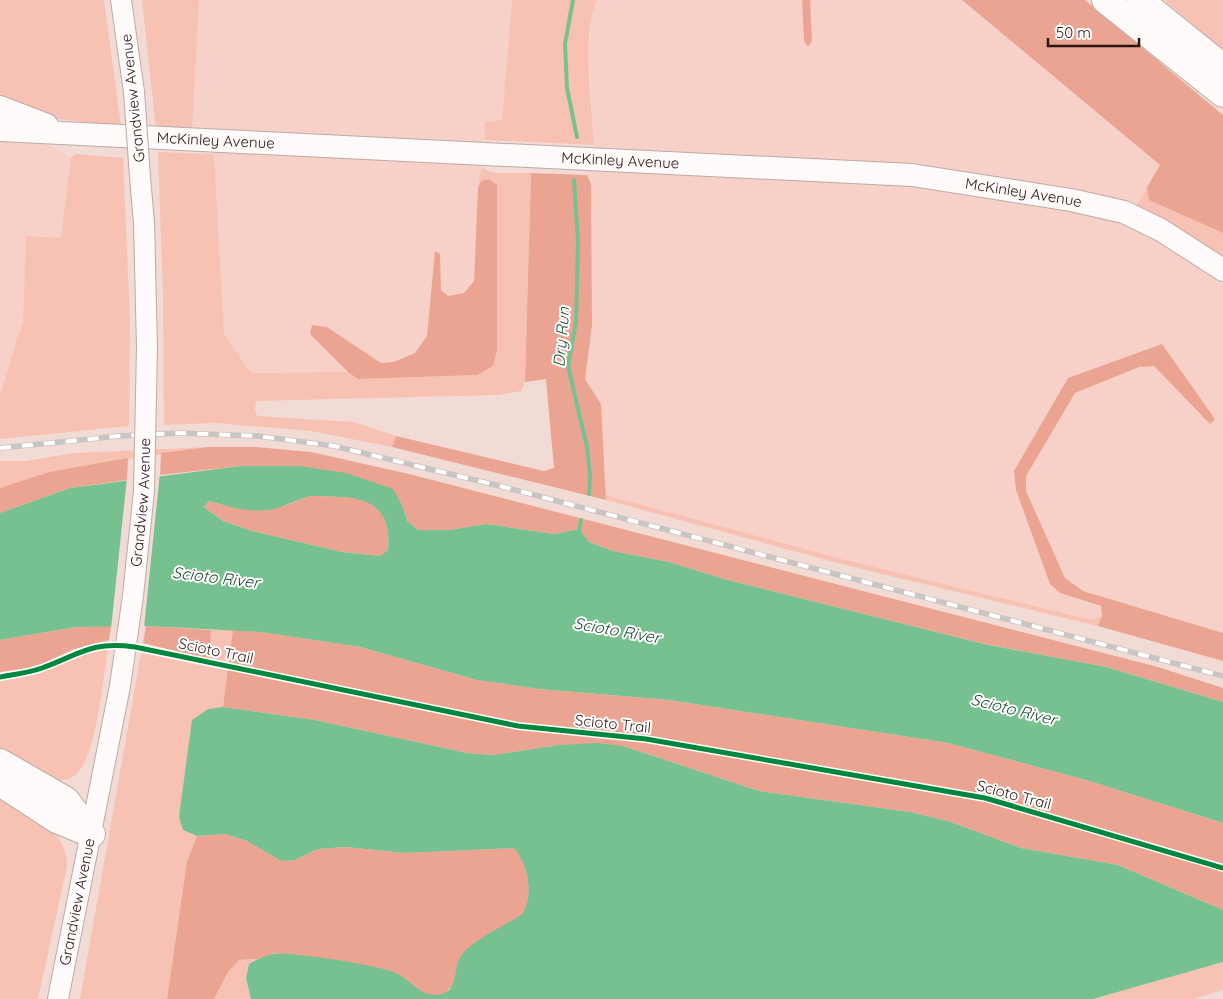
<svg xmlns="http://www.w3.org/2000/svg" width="1223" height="999" viewBox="0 0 1223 999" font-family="Quicksand,sans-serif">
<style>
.built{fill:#f7d1c8}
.green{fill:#f7c2b4}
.forest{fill:#eba492}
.water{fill:#77c191;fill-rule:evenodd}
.pier{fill:#f2dbd5}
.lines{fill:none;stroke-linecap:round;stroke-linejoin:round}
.stream{stroke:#77c191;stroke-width:4}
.secondary-casing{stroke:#bdaaa5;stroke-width:22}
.primary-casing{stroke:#bdaaa5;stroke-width:24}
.motorway-casing{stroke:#bdaaa5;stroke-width:28}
.secondary{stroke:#fdfaf9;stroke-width:20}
.primary{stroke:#fdfaf9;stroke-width:22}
.motorway{stroke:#fdfaf9;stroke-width:26}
.rail-casing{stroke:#cac4c2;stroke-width:5.5}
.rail{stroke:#fff;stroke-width:4;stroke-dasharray:11;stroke-linecap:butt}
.secondary-bridge-casing{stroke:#bdaaa5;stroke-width:22;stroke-linecap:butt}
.secondary-bridge{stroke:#fdfaf9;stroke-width:20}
.cycleway-casing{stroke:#fff;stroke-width:8}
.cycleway{stroke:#00873e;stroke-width:5}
.labels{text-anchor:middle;stroke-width:4;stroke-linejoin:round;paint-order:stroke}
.street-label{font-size:15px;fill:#291611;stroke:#fff}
.water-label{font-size:16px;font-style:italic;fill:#1f4c31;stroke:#fff}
</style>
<rect width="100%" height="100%" fill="#f2dbd5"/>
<g class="built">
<polygon points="198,0 512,0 502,120 485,122 478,188 474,281 465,293 448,296 441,290 440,255 435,252 427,336 415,353 394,362 381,363 327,327 313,325 310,334 348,372 251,373 224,334 214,154 192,130"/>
<polygon points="597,0 802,0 804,41 812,41 810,0 962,0 1161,165 1147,187 1223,259 1223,633 1083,591 1065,578 1026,491 1025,476 1075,393 1139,367 1154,366 1210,423 1215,419 1162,344 1068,378 1014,471 1060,593 1101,607 1102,616 1092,620 842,559 606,495 601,404 585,379 592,326 591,184 587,175 594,145 589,57 592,10"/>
<polygon points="0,117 71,157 61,238 26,237 23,321 0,395"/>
</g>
<g class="green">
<polygon points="0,0 104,0 121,126 58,119 0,103"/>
<polygon points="142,0 199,0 192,130 156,129"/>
<path d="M 512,0 L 597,0 C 581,34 592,106 594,145 L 484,140 L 485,122 L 502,120 Z"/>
<polygon points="1164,0 1223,0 1223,50"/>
<polygon points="158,152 214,154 224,334 251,373 348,372 358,379 477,375 493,366 497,351 497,185 481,181 478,188 481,167 495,173 531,173 525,382 521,391 498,395 256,401 255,409 257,416 354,422 396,436 392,447 311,431 215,423 164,425 163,294"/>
<polygon points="76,154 123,158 130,320 129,426 0,439 0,395 23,321 26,236 61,238 71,157"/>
<polygon points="1147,187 1150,200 1223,233 1223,259 1136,208"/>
<polygon points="208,447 49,472 0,488 0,461 26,461 74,453"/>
<polygon points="606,495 842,559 1092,620 1102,616 1098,626 841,564 606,500"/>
<polygon points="211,630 233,630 230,662 209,659"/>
<path d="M 108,649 C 103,677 97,750 79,771 C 74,778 64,781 55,780 C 44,780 12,760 0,754 L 0,681 L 41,673 L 84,653 Z"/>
<polygon points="141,653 229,671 223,707 208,709 183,830 197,836 187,861 167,999 80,999"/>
<path d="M 0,798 C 26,815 69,829 67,866 L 38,999 L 0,999 Z"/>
<polygon points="258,959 249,964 246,977 251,999 214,999 228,972 239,960"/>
<polygon points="1223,962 1223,990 1193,999 1093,999"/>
</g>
<g class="forest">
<polygon points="802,0 810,0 812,41 808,47 804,41"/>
<polygon points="962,0 1085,0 1223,115 1223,233 1149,200 1147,187 1160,165"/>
<polygon points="531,173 587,175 591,184 592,326 585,379 601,404 606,500 392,447 396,436 544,471 554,468 546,379 525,382"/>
<polygon points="489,179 497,185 497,351 493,366 477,375 358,379 348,372 310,334 312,325 327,327 381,363 394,362 415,353 427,336 435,251 440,254 441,290 448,296 464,293 474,281 478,188 481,181"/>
<polygon points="1162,344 1215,419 1210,424 1154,366 1139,367 1075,393 1026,476 1026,491 1065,578 1083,591 1223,633 1223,661 1098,626 1102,616 1101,606 1060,593 1050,584 1016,490 1014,471 1068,378"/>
<polygon points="208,447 256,447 311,452 409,474 1158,667 1223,688 1223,702 1106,667 985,644 724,579 669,562 613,551 589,542 579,529 554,534 487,524 449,530 418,530 407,521 403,507 240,466 160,475 161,453"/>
<polygon points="128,458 127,480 70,488 0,513 0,488 49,472"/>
<path d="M 310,496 C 353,497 393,493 388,550 L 380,556 L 342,552 L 252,531 L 223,521 L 204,507 L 209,501 C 230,508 257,511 280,507 C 289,505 300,499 310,496 Z"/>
<polygon points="111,626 109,640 74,649 44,663 28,668 0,672 0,640 76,627"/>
<polygon points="146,626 211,630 209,659 143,643"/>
<polygon points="233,630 261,632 360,647 477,680 539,689 669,700 948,743 1086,780 1223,823 1223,910 1118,865 1021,848 951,822 910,812 759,791 623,746 559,745 493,755 467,753 315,720 223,707"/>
<path d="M 225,834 L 247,841 L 281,861 L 295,860 L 318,849 L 346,847 L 405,853 L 515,848 C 528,865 535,898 521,915 L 459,959 L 453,985 L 444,994 L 431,996 L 416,990 L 397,973 L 275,953 L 258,959 L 239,960 L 228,972 L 214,999 L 167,999 L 187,861 L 197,836 Z"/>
</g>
<g class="water">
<path d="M 240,466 L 299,466 L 346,473 L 393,489 L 403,507 L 407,521 L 418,530 L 449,530 L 487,524 L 554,534 L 579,529 L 589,542 L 613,551 L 669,562 L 724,579 L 984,644 L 1106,667 L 1223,702 L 1223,823 L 1086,780 L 948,743 L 669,700 L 539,689 L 477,680 L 360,647 L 261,632 L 146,626 L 76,627 L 0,640 L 0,513 L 70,488 ZM 310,496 C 353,497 393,494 388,550 L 380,556 L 342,552 L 252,531 L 223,521 L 204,507 L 209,501 C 232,508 258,515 281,507 C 291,503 300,499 310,496 Z"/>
<path d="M 223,707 L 315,720 L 467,753 L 493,755 L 559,745 L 598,743 L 623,746 L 759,791 L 910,812 L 951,822 L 1021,848 L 1118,865 L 1223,910 L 1223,962 L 1093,999 L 251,999 L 246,978 L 249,964 C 256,960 264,956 273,954 C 287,951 382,966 396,973 C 413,981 421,999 442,994 C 457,990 454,970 459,959 C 469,941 504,926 521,915 C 535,898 528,864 514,848 L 405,853 L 346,847 L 318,849 L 295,860 L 281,861 L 247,841 L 225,834 L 197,836 L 183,830 L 179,817 L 192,720 L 208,709 Z"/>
</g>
<polygon class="pier" points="160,472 144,628 111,629 127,478"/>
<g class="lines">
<g class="stream">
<polyline points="573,0 565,44 567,88 577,137"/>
<polyline points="574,180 578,241 576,322 568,366 587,447 590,476 589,494"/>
<polyline points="579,532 581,520"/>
</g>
<defs>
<g id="secondary">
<polyline points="121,0 134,92"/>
<polyline points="140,177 144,223 147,347"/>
<path id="s1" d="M 58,999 L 120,686"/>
</g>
<g id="primary">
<polyline points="0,107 47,125"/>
<path id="s2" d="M 0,130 L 912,175 L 1071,200 L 1124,212 L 1161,230 L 1223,270"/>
</g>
<g id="motorway">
<polyline points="1105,0 1223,94"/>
<polyline points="1140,0 1223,67"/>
<polyline points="0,762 66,800 92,834"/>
<polyline points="0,783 57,820 91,834"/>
</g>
</defs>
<use href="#secondary" class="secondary-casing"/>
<use href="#primary" class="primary-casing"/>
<use href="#motorway" class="motorway-casing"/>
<use href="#secondary" class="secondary"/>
<use href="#primary" class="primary"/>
<use href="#motorway" class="motorway"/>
<defs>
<polyline id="rail" points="0,448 120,436 179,433 258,436 334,446 504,487 1223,676"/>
</defs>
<use href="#rail" class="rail-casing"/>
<use href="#rail" class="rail"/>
<defs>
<g id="secondary-bridge">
<polyline points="134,92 140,177"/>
<path id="s3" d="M 120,686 L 133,596 L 144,491 L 147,347"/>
</g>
</defs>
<use href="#secondary-bridge" class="secondary-bridge-casing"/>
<use href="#secondary-bridge" class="secondary-bridge"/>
<defs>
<path id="cycleway" d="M 0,677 C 14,674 29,673 42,668 C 81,654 90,641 135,647 L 518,726 L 646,739 L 985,798 L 1223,868"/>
</defs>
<use href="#cycleway" class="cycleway-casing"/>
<use href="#cycleway" class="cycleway"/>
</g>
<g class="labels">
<g class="street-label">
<text transform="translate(133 98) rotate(-96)" y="5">Grandview Avenue</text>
<text dy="5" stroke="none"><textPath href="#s2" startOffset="216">McKinley Avenue</textPath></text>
<text dy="5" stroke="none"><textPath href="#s2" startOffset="621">McKinley Avenue</textPath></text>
<text dy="5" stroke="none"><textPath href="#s2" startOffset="1026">McKinley Avenue</textPath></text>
<text dy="5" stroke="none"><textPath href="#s3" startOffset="185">Grandview Avenue</textPath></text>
<text transform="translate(216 651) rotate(12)" y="5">Scioto Trail</text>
<text transform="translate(613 724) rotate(6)" y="5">Scioto Trail</text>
<text transform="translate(1014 795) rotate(15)" y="5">Scioto Trail</text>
<text dy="5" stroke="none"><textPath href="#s1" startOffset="99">Grandview Avenue</textPath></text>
</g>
<g class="water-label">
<text transform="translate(561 337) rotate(-85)" y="6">Dry Run</text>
<text transform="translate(216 577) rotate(7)" y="6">Scioto River</text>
<text transform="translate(617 630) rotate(10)" y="6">Scioto River</text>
<text transform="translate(1014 709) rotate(14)" y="6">Scioto River</text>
</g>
</g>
<path d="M1048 38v8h91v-8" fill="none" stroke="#291611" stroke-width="2.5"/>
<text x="1056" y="38" font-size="15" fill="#291611" stroke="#ffffff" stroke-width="4" paint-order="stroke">50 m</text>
</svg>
